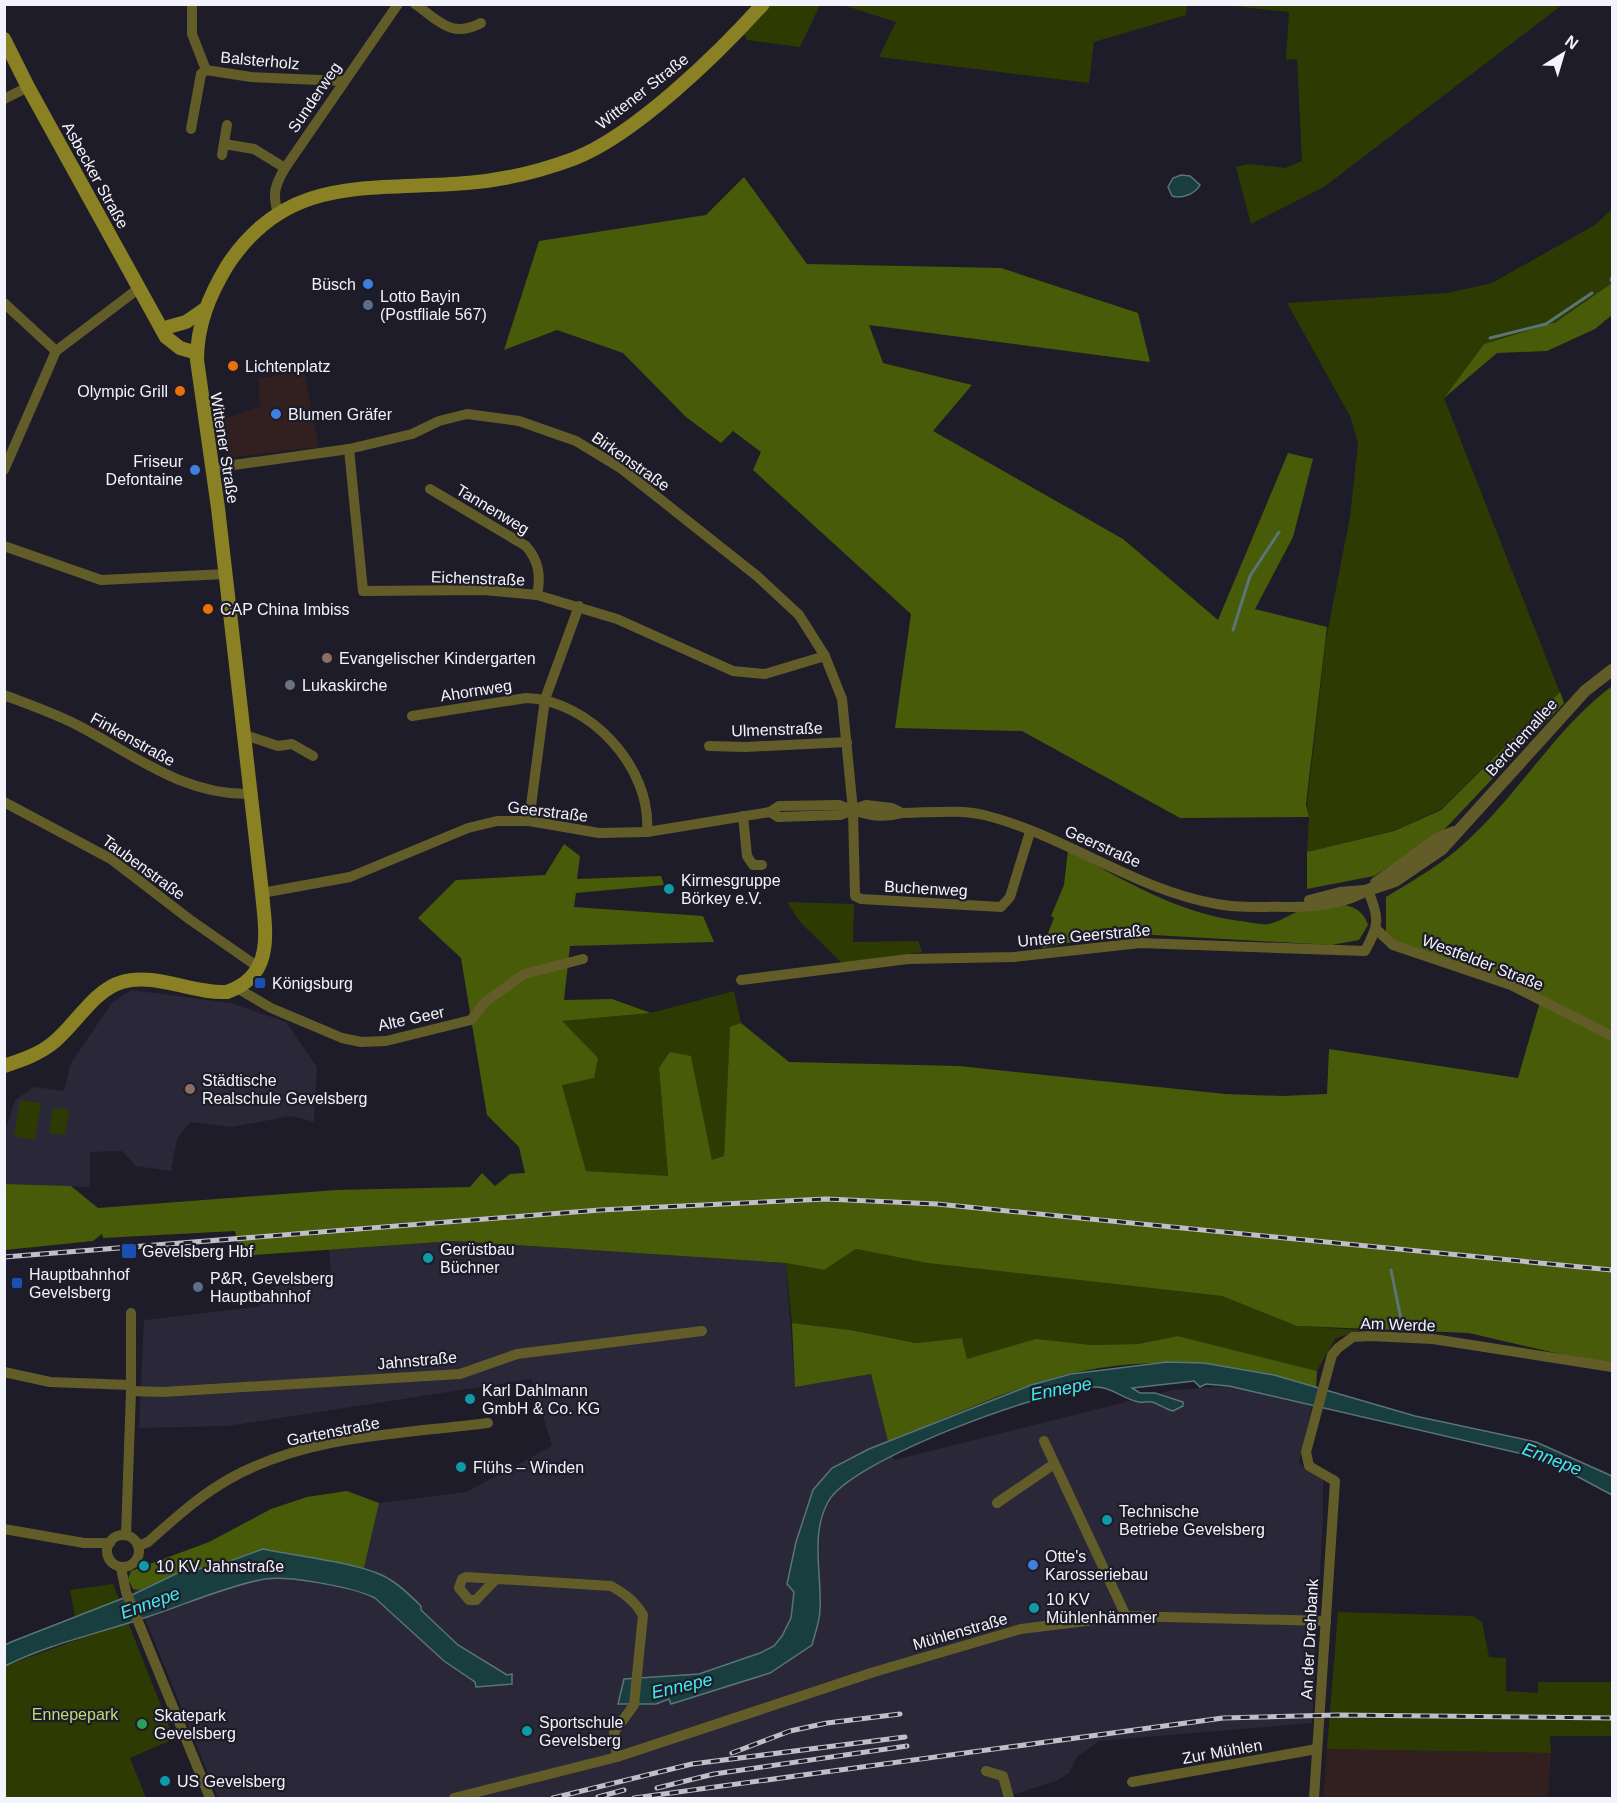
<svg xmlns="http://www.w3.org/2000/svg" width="1617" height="1803" viewBox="0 0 1617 1803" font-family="Arial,sans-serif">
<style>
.commercial{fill:#321f20}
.built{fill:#2a2738}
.green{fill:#2d3b03}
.forest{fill:#475b08}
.water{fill:#193e3f;stroke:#5a7477;stroke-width:1.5}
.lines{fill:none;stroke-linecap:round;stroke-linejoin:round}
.stream{stroke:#5a7477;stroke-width:3}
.minor{stroke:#625d28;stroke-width:10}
.tertiary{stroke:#625d28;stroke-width:12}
.secondary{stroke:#898123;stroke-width:14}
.rail-casing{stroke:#c0bfc8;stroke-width:5}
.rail{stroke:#1e1c28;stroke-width:3;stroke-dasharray:9;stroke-linecap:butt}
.shop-dot{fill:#3f7fe0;stroke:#1e1c28;stroke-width:2}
.service-dot{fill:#5c6f8a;stroke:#1e1c28;stroke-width:2}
.food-dot{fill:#e8710a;stroke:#1e1c28;stroke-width:2}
.education-dot{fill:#8d6e63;stroke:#1e1c28;stroke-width:2}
.worship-dot{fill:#6b7280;stroke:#1e1c28;stroke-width:2}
.culture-dot{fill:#0f9aa8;stroke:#1e1c28;stroke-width:2}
.transit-dot{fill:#1a4fb4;stroke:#1e1c28;stroke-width:2}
.leisure-dot{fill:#2e9e5b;stroke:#1e1c28;stroke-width:2}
.labels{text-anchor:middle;stroke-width:4.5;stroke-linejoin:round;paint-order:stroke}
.street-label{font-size:16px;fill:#f3f3fb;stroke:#1e1c28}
.poi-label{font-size:16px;fill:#f3f3fb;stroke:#1e1c28;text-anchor:start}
.park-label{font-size:16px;fill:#bcdc76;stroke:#1e1c28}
.water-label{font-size:18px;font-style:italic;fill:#40ebef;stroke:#1e1c28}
</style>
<rect width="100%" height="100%" fill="#1e1c28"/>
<g class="commercial">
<polygon points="304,370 319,447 225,458 220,421 260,406 258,379"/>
<polygon points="1327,1749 1551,1753 1548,1798 1323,1798"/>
</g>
<g class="built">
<polygon points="131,990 231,1003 286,1022 317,1067 314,1122 291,1116 232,1127 190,1122 177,1139 171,1171 136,1166 122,1151 90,1152 90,1187 5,1184 4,1136 15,1100 34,1087 64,1091 71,1063 112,1003"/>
<polygon points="454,1241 786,1263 795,1387 871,1374 894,1460 1173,1390 1229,1386 1312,1406 1299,1462 1306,1470 1323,1478 1323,1515 1312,1723 1099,1741 1077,1757 1069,1773 1056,1781 1003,1798 218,1798 133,1589 364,1568 379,1503 466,1492 552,1446 532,1379 228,1426 139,1428 144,1320 257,1307 268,1300 268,1291 288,1275 331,1271 329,1250"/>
</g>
<g class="green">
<polygon points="771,5 820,5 800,47 747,40 744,34"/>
<polygon points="843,5 1187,4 1187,5 1186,15 1094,42 1089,83 879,57 896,22"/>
<polygon points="1225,5 1562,5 1324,187 1251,224 1236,167 1249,164 1285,168 1302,161 1297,59 1286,60 1289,12"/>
<polygon points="1612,209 1612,283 1556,322 1484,344 1444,398 1564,703 1559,693 1441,809 1393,831 1307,852 1309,817 1307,804 1326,639 1350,517 1358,444 1351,418 1287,303 1448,293 1492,283 1595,225"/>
<polygon points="787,902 854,904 853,942 918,941 922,952 842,963 800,922"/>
<polygon points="734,991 741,1023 730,1028 724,1156 712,1161 691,1056 659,1068 668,1177 586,1171 562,1085 561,1021 651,1013"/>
<polygon points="20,1100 41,1103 35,1140 14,1136"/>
<polygon points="53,1107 69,1110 65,1135 49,1133"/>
<polygon points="856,1249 927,1263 1222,1296 1297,1326 1360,1330 1335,1339 1317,1371 1178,1336 1138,1344 1090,1345 966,1359 962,1338 916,1343 850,1330 792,1323 786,1263 824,1270"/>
<polygon points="113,1584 174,1739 130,1758 146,1798 5,1798 5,1666 79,1639 70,1590"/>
<polygon points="1338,1612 1473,1616 1482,1622 1489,1657 1506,1658 1506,1691 1538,1693 1538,1682 1612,1682 1612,1736 1550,1736 1551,1753 1327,1749"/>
</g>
<g class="forest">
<polygon points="744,177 807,264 1001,268 1138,313 1150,362 869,325 883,363 972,385 933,431 1123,539 1218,620 1288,453 1313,459 1293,537 1255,609 1327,627 1306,804 1309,817 1180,818 1022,731 895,728 911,614 753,470 761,452 733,431 721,443 686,417 623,353 557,330 504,350 539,241 706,215"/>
<polygon points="1612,283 1612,315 1595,329 1547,351 1497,353 1444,398 1484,344 1556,322"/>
<path d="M 1612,686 L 1612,1366 L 1469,1333 L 1297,1326 L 1222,1296 L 927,1263 L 856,1249 L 824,1270 L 786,1263 L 454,1241 L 240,1256 L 235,1231 L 103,1238 L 102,1234 L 93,1241 L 5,1250 L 5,1184 L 71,1186 L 98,1208 L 336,1190 L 470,1187 L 482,1173 L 495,1186 L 510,1174 L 525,1173 L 519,1147 L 487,1115 L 461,958 L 418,918 L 456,880 L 545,875 L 564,844 L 580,856 L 577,879 L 661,876 L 664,885 L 576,893 L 574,907 L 703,916 L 714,942 L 570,946 L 564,1000 L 612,999 L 651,1013 L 562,1021 L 598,1058 L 594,1078 L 562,1085 L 586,1171 L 668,1176 L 659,1068 L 670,1052 L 691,1056 L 712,1160 L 724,1156 L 730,1027 L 741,1023 L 789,1062 L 959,1066 L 1225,1094 L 1282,1096 L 1327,1094 L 1329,1049 L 1518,1078 L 1542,995 L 1394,941 L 1386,934 L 1386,897 C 1414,880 1444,863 1468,840 C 1520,792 1556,728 1612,686 Z"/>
<polygon points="1560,692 1564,703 1442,832 1374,876 1307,889 1307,852 1394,831 1441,810"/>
<path d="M 1068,850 C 1124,880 1177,913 1240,921 C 1249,922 1260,925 1268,924 C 1281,922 1293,912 1306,908 C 1327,902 1361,899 1368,925 L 1359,940 L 1331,945 L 1136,934 L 1098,937 L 1042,948 L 1054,918 L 1051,916 L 1064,885 Z"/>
<path d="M 792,1323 L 850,1330 L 916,1343 L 962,1338 L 967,1359 L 1036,1339 L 1090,1345 L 1138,1344 L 1178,1336 L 1317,1371 L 1316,1389 C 1220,1358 1131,1353 1033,1384 C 984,1400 936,1423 888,1441 L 871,1374 L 795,1387 Z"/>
<path d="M 347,1491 L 379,1503 L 364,1568 C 329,1562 222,1560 193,1572 L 187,1568 L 140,1590 L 133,1589 L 128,1579 L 131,1571 L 209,1542 L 271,1509 L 307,1497 Z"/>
</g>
<g class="water">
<path d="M 1181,175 L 1190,176 L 1200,185 C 1195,194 1182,199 1172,196 L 1168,187 L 1173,178 Z"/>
<path d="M 1167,1362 L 1204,1363 L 1274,1375 L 1415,1416 L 1536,1442 L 1612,1476 L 1612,1495 L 1554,1464 L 1527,1455 L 1229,1386 L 1206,1384 L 1200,1387 L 1194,1381 L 1132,1388 L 1140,1393 L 1155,1393 L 1183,1402 L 1183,1406 L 1173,1411 C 1165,1409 1159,1404 1152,1402 C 1147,1401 1143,1403 1139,1402 C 1123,1399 1112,1387 1096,1387 C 1047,1388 850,1460 828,1502 C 810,1535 822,1574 820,1609 C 820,1621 815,1633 812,1645 L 770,1673 L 671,1704 L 669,1699 L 656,1704 L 618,1704 L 624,1679 L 699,1674 L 760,1653 L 774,1646 L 782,1636 L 791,1618 L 794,1592 L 787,1584 L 796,1542 L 813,1490 L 832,1468 L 869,1449 L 1031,1385 L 1071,1374 Z"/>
<path d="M 263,1549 C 295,1556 365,1563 389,1579 C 401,1586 411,1596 421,1606 L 421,1610 L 458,1645 L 507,1675 L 512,1674 L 512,1684 L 476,1687 L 475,1682 L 444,1661 L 375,1598 C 353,1587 284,1574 260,1580 C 221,1588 184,1605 147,1617 C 100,1633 49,1644 5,1666 L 5,1645 L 11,1642 L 134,1594 L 188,1568 L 193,1572 L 204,1567 L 208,1569 Z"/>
</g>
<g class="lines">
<g class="stream">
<polyline points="1611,280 1612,278"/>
<polyline points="1490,338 1546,324 1592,293"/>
<polyline points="1233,630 1250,576 1279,532"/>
<polyline points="1391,1270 1403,1329"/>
</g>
<g class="minor">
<polyline points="192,4 192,34 206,70 251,77 343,81"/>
<path d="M 415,4 C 438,20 451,39 481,23"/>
<polyline points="4,99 28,87"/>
<polyline points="191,129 201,74 206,70"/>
<polyline points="224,144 254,149 285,168"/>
<polyline points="222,155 227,125"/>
<path d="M 278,213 C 272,194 275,185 285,168 L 398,4"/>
<polyline points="4,303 56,351"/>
<polyline points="349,449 363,591 484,590 537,595 617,619 733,671 765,674 825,656"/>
<polyline points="212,468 349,449 412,434 439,421 467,414 519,421 576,441 622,469 757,576 799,615 825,656 842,699 853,810 855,896 861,899 1001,907 1010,897 1030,832"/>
<polyline points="4,470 56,351 138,289"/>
<path d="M 430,489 L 526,546 C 539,561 541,576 537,595"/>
<polyline points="4,546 101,580 226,574"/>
<path d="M 4,695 C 30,705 57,714 81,727 C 137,757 184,795 250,794"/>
<path d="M 412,716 L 526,698 C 589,700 652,767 647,832"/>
<polyline points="242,734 278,746 292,744 313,756"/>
<polyline points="709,746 746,747 847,742"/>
<polyline points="4,802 111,859 189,919 258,967"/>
<path d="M 770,812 L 778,817 L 840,815 L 853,810 C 869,816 885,818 902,813 C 928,813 959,809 984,815 C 1065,835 1135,890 1217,904 C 1241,909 1265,906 1289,907 C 1315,907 1346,904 1368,890"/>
<polyline points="743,816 747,856 753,865 762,865"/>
<polyline points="529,821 545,699 579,606"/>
<polyline points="262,893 350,877 468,828 497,821 529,821 599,833 647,832 770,812 779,806 839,805 853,810 866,805 892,808 902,813"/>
<polyline points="1309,900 1340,892 1364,890"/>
<polyline points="1377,930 1393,945 1511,985 1612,1036"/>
<path d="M 741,980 L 908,959 L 1014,957 L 1140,943 L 1365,951 C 1380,923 1379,920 1368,890"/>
<polyline points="237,988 271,1008 342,1038 361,1042 386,1041 471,1020 485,1002 524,974 583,959"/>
<polyline points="4,1372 50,1382 131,1385"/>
<polyline points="131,1391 163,1392 460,1374 517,1354 702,1331"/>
<polyline points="1044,1441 1126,1616"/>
<polyline points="997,1503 1054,1464"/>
<polyline points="4,1529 84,1543 110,1543"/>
<polyline points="126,1535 131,1391 131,1313"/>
<circle cx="123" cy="1551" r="16"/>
<path d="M 138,1546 L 148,1542 C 174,1519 200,1495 231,1478 C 308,1435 402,1434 488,1423"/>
<polyline points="121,1568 126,1592 210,1798"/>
<path d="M 496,1579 L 476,1600 L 469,1600 L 459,1588 L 462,1579 L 466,1577 L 611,1586 C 625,1594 635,1601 643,1615 L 634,1705 L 614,1732 L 617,1757"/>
<polyline points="986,1771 1003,1776 1009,1798"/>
<polyline points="1132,1782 1317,1749"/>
<polyline points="454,1798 617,1757 874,1672 1021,1629 1126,1616 1326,1621"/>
<polyline points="1314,1798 1335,1481 1309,1466 1306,1452 1332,1355 1338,1348 1353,1337 1370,1336 1433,1339 1612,1367"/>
</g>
<g class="tertiary">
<polyline points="1376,883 1439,838 1454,832"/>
<polyline points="1368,890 1395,881 1442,849 1585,691 1612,670"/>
</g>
<g class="secondary">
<polyline points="4,39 28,87 166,337 180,348 197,353"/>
<polyline points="168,327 186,322 205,309"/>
<path d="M 4,1066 C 22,1060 40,1054 54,1042 C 76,1024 94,990 122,982 C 155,972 193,994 227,992 C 274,976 266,933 262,893 L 218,508 L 197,360 C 197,325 209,296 227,266 C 287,173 371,191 467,183 C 505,180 538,172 573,159 C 634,136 719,53 763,4"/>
</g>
<defs>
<g id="rail">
<polyline points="4,1257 600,1210 826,1199 937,1204 1612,1270"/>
<polyline points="732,1753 790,1731 827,1723 900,1714"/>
<polyline points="657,1788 714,1774 907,1746"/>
<polyline points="598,1797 624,1790"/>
<polyline points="553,1798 692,1764 905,1737"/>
<polyline points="634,1798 1223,1718 1337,1715 1612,1718"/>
</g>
</defs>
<use href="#rail" class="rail-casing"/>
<use href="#rail" class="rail"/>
</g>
<g class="shop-dot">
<circle cx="368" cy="284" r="6"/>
<circle cx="276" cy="414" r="6"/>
<circle cx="195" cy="470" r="6"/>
<circle cx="1033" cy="1565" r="6"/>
</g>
<g class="service-dot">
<circle cx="368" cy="305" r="6"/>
<circle cx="198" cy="1287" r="6"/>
</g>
<g class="food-dot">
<circle cx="233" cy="366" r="6"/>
<circle cx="180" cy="391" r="6"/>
<circle cx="208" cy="609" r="6"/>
</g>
<g class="education-dot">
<circle cx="327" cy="658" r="6"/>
<circle cx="190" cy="1089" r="6"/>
</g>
<circle class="worship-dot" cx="290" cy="685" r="6"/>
<g class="culture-dot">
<circle cx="669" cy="889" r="6"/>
<circle cx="428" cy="1258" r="6"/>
<circle cx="470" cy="1399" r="6"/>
<circle cx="461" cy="1467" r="6"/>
<circle cx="1107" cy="1520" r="6"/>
<circle cx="144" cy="1566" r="6"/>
<circle cx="1034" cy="1608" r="6"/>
<circle cx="527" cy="1731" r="6"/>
<circle cx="165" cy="1781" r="6"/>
</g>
<g class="transit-dot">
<rect x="254" y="977" width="12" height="12" rx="3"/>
<rect x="121" y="1243" width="16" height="16" rx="3"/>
<rect x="11" y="1277" width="12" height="12" rx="3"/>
</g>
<circle class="leisure-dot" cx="142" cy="1724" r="6"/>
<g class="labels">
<g class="street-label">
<text transform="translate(260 60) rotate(5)" y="6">Balsterholz</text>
<text transform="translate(642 91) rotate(-38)" y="6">Wittener Straße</text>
<text transform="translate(314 97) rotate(-56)" y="6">Sunderweg</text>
<text transform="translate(96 175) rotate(61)" y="6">Asbecker Straße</text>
<text transform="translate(225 448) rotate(81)" y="6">Wittener Straße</text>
<text transform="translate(631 461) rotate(35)" y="6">Birkenstraße</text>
<text transform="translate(493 509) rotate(31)" y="6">Tannenweg</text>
<text transform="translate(478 578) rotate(2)" y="6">Eichenstraße</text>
<text transform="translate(476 690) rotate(-9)" y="6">Ahornweg</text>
<text transform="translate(777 729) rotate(-2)" y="6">Ulmenstraße</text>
<text transform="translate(1521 737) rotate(-48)" y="6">Berchemallee</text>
<text transform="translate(133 739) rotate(29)" y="6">Finkenstraße</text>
<text transform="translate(548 811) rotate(7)" y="6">Geerstraße</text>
<text transform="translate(1103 846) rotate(24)" y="6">Geerstraße</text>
<text transform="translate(144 867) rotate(36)" y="6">Taubenstraße</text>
<text transform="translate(926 888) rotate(3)" y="6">Buchenweg</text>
<text transform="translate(1084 935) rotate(-5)" y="6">Untere Geerstraße</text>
<text transform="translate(1483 962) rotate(21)" y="6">Westfelder Straße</text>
<text transform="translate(411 1018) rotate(-12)" y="6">Alte Geer</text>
<text transform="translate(1398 1324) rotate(2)" y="6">Am Werde</text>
<text transform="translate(417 1360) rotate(-5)" y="6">Jahnstraße</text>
<text transform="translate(333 1431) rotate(-11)" y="6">Gartenstraße</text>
<text transform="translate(960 1631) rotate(-16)" y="6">Mühlenstraße</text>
<text transform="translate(1309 1639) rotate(-87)" y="6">An der Drehbank</text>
<text transform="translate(1222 1751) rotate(-10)" y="6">Zur Mühlen</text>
</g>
<g class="poi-label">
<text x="356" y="290" text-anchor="end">Büsch</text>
<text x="380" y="302">Lotto Bayin<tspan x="380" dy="18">(Postfliale 567)</tspan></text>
<text x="245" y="372">Lichtenplatz</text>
<text x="168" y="397" text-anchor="end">Olympic Grill</text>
<text x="288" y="420">Blumen Gräfer</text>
<text x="183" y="467" text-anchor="end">Friseur<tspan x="183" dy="18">Defontaine</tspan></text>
<text x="220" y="615">CAP China Imbiss</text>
<text x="339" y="664">Evangelischer Kindergarten</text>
<text x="302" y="691">Lukaskirche</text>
<text x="681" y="886">Kirmesgruppe<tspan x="681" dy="18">Börkey e.V.</tspan></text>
<text x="272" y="989">Königsburg</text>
<text x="202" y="1086">Städtische<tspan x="202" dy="18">Realschule Gevelsberg</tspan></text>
<text x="440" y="1255">Gerüstbau<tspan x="440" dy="18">Büchner</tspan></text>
<text x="142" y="1257">Gevelsberg Hbf</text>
<text x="29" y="1280">Hauptbahnhof<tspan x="29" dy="18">Gevelsberg</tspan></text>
<text x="210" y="1284">P&amp;R, Gevelsberg<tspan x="210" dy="18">Hauptbahnhof</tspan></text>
<text x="482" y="1396">Karl Dahlmann<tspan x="482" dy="18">GmbH &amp; Co. KG</tspan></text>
<text x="473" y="1473">Flühs – Winden</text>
<text x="1119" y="1517">Technische<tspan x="1119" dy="18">Betriebe Gevelsberg</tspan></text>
<text x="1045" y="1562">Otte's<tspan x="1045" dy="18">Karosseriebau</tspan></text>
<text x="156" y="1572">10 KV Jahnstraße</text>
<text x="1046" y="1605">10 KV<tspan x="1046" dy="18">Mühlenhämmer</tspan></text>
<text x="154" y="1721">Skatepark<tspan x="154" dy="18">Gevelsberg</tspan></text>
<text x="539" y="1728">Sportschule<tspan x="539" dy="18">Gevelsberg</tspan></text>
<text x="177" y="1787">US Gevelsberg</text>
</g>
<g class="park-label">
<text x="75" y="1720">Ennepepark</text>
</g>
<g class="water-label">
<text transform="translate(1061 1389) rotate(-11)" y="6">Ennepe</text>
<text transform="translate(1552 1459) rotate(21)" y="6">Ennepe</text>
<text transform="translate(150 1603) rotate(-20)" y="6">Ennepe</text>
<text transform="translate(682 1686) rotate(-13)" y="6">Ennepe</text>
</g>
</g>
<rect width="1617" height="1803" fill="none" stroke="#f3f3fb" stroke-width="12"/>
<g transform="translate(1563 54) rotate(37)" stroke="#1e1c28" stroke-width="4.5" paint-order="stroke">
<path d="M0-4.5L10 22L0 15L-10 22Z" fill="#f3f3fb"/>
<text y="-9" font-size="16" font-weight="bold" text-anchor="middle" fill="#f3f3fb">N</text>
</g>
</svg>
